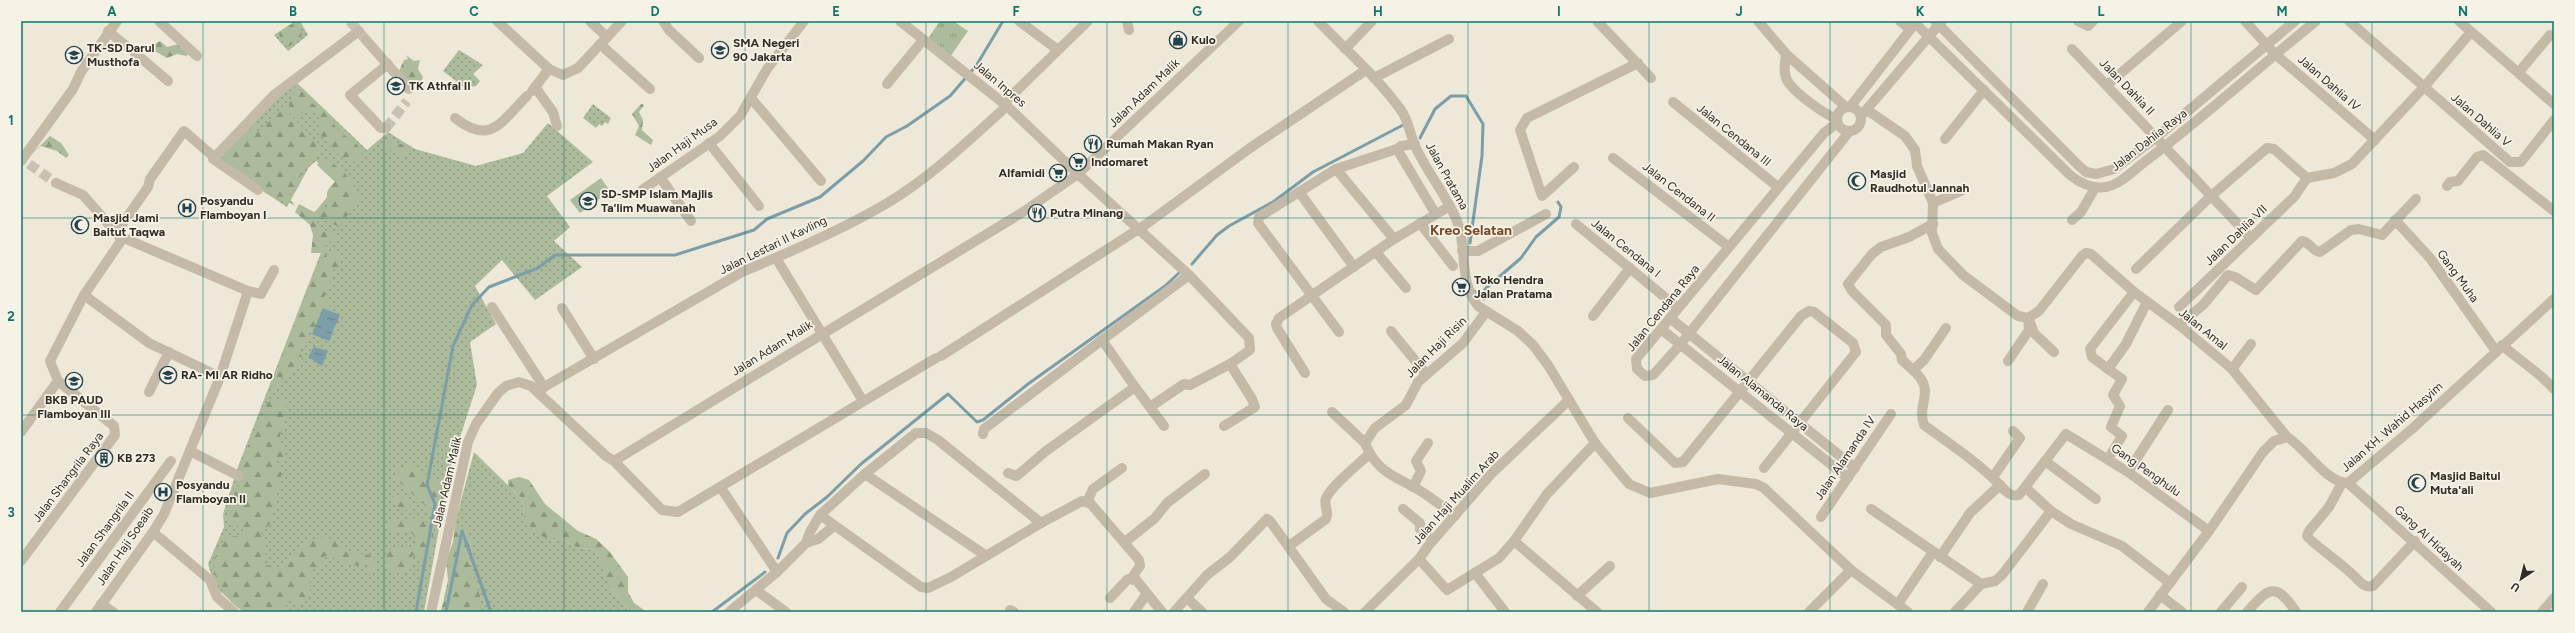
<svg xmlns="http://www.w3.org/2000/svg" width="2575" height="633" viewBox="0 0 2575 633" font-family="Figtree,sans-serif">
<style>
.grass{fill:url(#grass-dots)}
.forest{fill:url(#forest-firs)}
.park{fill:url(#park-tufts)}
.garden{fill:#abbb9b}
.water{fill:url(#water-ripples)}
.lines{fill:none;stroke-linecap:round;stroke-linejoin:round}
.stream{stroke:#7c9ea8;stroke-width:3}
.minor-tunnel{stroke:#c8c2b5;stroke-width:10;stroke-dasharray:10 5;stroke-linecap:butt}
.minor{stroke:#c5baa7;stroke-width:10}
.tertiary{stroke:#c5baa7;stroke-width:10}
.grid{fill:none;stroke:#0f766e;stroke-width:1;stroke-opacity:0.55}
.labels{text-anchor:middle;stroke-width:3.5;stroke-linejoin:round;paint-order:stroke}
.poi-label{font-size:12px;font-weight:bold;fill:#322c27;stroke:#f6f2e5;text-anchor:start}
.street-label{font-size:12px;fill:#322c27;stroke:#f6f2e5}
.quarter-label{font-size:14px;font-weight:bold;fill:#784a29;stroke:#f6f2e5}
.neatline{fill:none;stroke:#0f766e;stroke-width:1.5}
.grid-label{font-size:13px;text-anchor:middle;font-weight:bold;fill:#0f766e}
</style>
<defs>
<pattern id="grass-dots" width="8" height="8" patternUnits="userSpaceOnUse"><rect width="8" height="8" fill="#abbb9b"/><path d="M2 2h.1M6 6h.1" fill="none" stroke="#8c987e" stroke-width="1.8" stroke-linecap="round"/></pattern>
<pattern id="forest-firs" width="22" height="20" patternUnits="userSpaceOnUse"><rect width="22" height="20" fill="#abbb9b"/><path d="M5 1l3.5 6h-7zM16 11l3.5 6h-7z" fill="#8c987e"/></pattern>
<pattern id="park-tufts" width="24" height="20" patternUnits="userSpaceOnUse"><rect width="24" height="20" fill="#abbb9b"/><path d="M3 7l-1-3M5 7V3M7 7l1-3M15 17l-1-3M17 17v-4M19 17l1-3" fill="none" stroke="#8c987e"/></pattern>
<pattern id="water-ripples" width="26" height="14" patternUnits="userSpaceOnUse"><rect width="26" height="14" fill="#7c9ea8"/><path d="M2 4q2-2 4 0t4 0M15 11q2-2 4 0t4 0" fill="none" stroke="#668189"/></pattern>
</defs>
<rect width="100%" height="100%" fill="#eee8d9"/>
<g class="grass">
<polygon points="295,21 300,21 308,35 288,51 274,35"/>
<polygon points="459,50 483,65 473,74 480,81 476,86 465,88 443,71"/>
<polygon points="295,81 367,150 388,132 415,149 476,166 523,153 548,123 593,162 547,196 570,227 554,241 582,267 535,300 502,260 475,286 496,324 470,342 477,385 450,468 424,612 244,612 215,587 208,564 224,527 223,514 239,464 327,237 308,220 340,182 316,161 309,167 287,207 214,159"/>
<polygon points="593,104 611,118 608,124 605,122 602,126 599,124 596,128 583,118"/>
<polygon points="474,452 522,499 524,517 544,536 559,538 576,547 594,550 602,562 611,588 628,610 627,612 480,612 468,560 471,542 455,523"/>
</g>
<g class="forest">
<polygon points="294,23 299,25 302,34 299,40 288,47 281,41 279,33"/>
<polygon points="160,41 167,47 179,44 189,53 186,56 177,54 167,58 153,50 152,46"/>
<polygon points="406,55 414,61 420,60 418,69 423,77 421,82 412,85 399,71 404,60 408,59"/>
<path d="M 293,86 L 306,94 L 313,104 L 321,108 L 338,130 L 358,146 L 364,158 L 351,163 C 338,158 328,142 317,132 L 320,120 L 316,113 L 306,110 L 298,115 L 289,108 L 289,101 L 295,92 Z"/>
<polygon points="641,104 644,105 639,112 643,120 642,130 653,140 651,145 635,135 639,126 632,114"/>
<polygon points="284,107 320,146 320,150 302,170 297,188 288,196 295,206 286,200 282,201 221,159 244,131 252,129 255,122 257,132 265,130 267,121 272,119 273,114"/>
<polygon points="50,136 61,143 69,155 66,158 57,151 41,146 30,156"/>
<polygon points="393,141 409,147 408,153 403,157 384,147 383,142"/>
<path d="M 324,157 C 340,168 354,179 359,198 L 341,225 L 337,226 L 321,217 L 317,220 L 320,227 L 337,238 L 327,244 L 321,253 L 311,253 L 313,235 L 310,225 L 295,212 L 299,204 L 314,212 L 328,207 C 329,194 322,194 335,182 L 317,165 Z"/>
<path d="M 333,252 L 341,257 L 339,266 L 332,271 L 333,277 L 326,290 L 324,299 L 331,307 L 318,325 L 309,331 L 309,339 L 299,351 L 302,357 L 302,365 L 294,367 L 291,373 L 283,376 L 273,392 L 270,390 L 308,286 C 317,273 315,256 333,252 Z"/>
<path d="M 268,399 L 284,401 L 289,412 L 280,435 L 280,443 L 285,448 L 286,461 L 275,461 C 286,471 280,478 278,490 C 277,498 277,503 272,511 L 275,519 L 261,532 L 269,549 L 265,555 L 265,563 L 271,569 L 280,569 C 294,551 311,531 336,540 C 343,543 347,550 353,553 C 362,556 368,552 376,559 L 376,571 L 370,575 L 368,564 L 353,566 L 330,556 L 324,556 L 322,564 L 311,571 L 310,591 L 305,602 L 299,604 L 289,601 L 286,603 L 286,612 C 274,612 258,615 246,612 C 231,608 211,578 214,563 C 215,553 222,545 226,535 L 247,538 L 243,530 L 229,519 L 227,509 L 231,492 L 238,486 L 243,456 L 263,415 Z"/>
<polygon points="413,464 439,484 437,516 428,514 426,506 395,478 398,468"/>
<polygon points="519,477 529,480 545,504 578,531 596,539 609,551 628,577 628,592 634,603 647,612 627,612 628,610 611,588 606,579 602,562 594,550 576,547 559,538 544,537 528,530 524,517 522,499 508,485 508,480"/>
<path d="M 392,491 L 407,501 L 411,507 L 404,511 C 396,506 392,500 392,491 Z"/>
<polygon points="423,518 434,530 431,552 419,560 412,555 413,564 409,571 394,574 384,559 389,550 398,547 412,548 418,542 412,533 392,531 386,526 396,519"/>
<polygon points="455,523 466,528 471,542 468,560 480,596 480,612 441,611 448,580 446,561 453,542"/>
</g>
<polygon class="park" points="940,21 953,21 968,31 950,57 927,40"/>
<polygon class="garden" points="601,178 610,191 580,213 570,200"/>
<g class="water">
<polygon points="323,308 340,315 329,341 312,334"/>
<polygon points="314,347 328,351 322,366 308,357"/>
</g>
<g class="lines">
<g class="stream">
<polyline points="1420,138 1435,109 1451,96 1466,96 1483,124 1482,156 1470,243"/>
<polyline points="1192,264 1217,235 1229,226 1273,202 1313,172 1405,124"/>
<polyline points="1474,291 1484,299 1485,289 1521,258 1536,237 1559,217 1561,207 1558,202"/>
<polyline points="778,558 787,533 805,514 827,497 861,464 948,394 977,422 983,420 1028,384 1165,286 1180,272"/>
<polyline points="416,612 435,504 427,485 453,346 472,305 489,287 538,268 555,255 675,255 754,230 767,219 820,197 863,161 886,137 907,126 950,96 976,66 1003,21"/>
<polyline points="446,612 462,531 491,612"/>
<polyline points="712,612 765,572"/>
</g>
<g class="minor-tunnel">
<polyline points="350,21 366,40"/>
<polyline points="386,128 407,101"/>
<polyline points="29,164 56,183"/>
</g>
<g class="minor">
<polyline points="159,21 197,56"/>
<polyline points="590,21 607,37"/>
<polyline points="663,21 669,30 699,58"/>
<polyline points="1019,21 1058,50"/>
<polyline points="1127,21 1129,30"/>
<path d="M 1318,21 C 1346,50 1377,77 1401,110 C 1408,120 1410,133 1414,144 C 1426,171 1446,194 1457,221 C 1468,249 1458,281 1478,306 L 1518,331 L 1533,345 L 1548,365 L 1595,443 L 1629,484 L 1650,493 L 1718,479 L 1756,484 L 1764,488 L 1851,570 L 1908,612"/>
<polyline points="1597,21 1651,78"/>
<polyline points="1758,21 1786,54 1846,107"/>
<polyline points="1900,21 1910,29"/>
<polyline points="1935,21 2078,165 2086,172 2096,174 2114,169 2157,137 2295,21"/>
<polyline points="2078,21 2088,26 2093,21"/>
<polyline points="2245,21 2275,54 2375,140"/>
<polyline points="2349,21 2510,162 2521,162 2554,120"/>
<polyline points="2459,21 2554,104"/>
<path d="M 1915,23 L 2070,175 C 2081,184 2092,189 2106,187 C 2121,184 2135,169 2147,160 C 2205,116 2259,67 2316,21"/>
<polyline points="108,31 130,49"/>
<polyline points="366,40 409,89"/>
<polyline points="600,44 650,89"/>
<polyline points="1345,49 1372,21"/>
<polyline points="2072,49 2251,238"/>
<polyline points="135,53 168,81"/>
<path d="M 1786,54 C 1785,62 1783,73 1787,80 C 1793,92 1824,114 1837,119"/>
<polyline points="2519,72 2550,35"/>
<polyline points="1374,78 1449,39"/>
<polyline points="887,84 923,40"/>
<polyline points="2107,85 2182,21"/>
<polyline points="535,87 553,112 557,126"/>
<polyline points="532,91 549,69"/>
<polyline points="751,98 821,181"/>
<polyline points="1673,102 1778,187"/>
<polyline points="1004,103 1088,21"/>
<circle cx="1849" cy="119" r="12"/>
<polyline points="1850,107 1917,21"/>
<polyline points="1867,110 1905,136 1915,150 1917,166 1933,203 1932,233 1938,249 1963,275 2018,316 2028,318 2039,311 2082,256 2086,253 2091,254 2134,292 2179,325 2232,369 2287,437"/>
<polyline points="1861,116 1942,21"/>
<path d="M 455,118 C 491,146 501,122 527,96"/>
<polyline points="1837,123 1824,133 1636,359 1637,369 1645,376 1653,375 1680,345 1849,132"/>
<polyline points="386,128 381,128 350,95 388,64"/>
<polyline points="1945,139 1984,90"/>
<polyline points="709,143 759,206"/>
<polyline points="1397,149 1435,213"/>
<polyline points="1613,158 1729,247"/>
<polyline points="21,161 73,89 81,72 117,21"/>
<polyline points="1574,167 1542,196 1520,130 1527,118 1638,63"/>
<polyline points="1336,169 1394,239"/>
<polyline points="1078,174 1189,275 1249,338 1250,350 1230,364 1252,399 1255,407 1224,426"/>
<polyline points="660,177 691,221"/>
<polyline points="56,183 83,195 119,236 248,291 261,294 274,270"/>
<polyline points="2447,186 2450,182 2458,181 2477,157 2483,155 2554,211"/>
<polyline points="258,190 213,159 274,95 359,31"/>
<polyline points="642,190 720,136 740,116 767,69 804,21"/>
<polyline points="1299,192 1354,267"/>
<polyline points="1933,203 1961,191"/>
<polyline points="2072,220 2081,212 2095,188"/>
<polyline points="2395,220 2430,258 2496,351"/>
<polyline points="1420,223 1453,266"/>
<polyline points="1576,224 1678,308"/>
<polyline points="119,236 121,226 148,187 150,179 184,131 214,157"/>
<polyline points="1462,251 1478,251 1546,214"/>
<polyline points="1376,252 1406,288"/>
<polyline points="776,258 863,401"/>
<polyline points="2136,269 2211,196 2267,148 2274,149 2307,178 2334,173 2352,164 2424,87 2471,32"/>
<polyline points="84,295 149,343 220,377"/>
<polyline points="492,307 544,387"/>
<polyline points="2179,307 2294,197 2307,178"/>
<polyline points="562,308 594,359"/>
<polyline points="1593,316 1630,268"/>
<polyline points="1670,318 1855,468"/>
<polyline points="2030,322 2034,333 2054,352"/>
<path d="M 2179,325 L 2203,305 L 2228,275 L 2235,277 L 2256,290 L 2302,241 C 2310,242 2312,251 2320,252 L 2351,230 L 2359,229 L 2382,235 L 2416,199"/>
<path d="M 1946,328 L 1924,360 L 1913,370 C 1937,391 1916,403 1924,425 C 1950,444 1979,463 2001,486 C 2006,492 2011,497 2019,495 L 2066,434 L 2128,472 L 2209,531"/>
<polyline points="1661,329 1848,478"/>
<polyline points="1391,331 1426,374"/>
<polyline points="1339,332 1258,223 1259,217 1336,169 1397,149 1401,146 1415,144"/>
<path d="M 2502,345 C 2519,360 2540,373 2554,389"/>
<polyline points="941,356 1145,225 1250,148 1366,70"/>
<polyline points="2008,361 2029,330 2028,318"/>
<polyline points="2108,369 2092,357 2090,349 2134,292"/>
<polyline points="2232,369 2251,344"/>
<polyline points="1913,370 1902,360 1901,354 1886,335 1886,325 1852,291 1848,284 1872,254 1881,247 1909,237 1933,224"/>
<polyline points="1305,373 1277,328 1276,324 1279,318 1394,239 1450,206"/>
<polyline points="1135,387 1164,426"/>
<polyline points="149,392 169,352"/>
<path d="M 539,393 L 544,387 L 744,271 C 793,251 844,229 889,202 C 932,176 970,139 1007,106"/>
<polyline points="1150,407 1184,384 1190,385 1230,364"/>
<polyline points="1332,412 1365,443"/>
<polyline points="1628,418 1675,463 1683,462 1801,316 1809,311 1814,312 1853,343 1856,352 1764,468"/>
<polyline points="21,432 58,381"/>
<polyline points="983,434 984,429 1102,340"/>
<polyline points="190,451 239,476"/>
<polyline points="2108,459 2122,436 2111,427 2120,406 2113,395 2122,379 2108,369 2126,344 2147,302"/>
<polyline points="614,461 662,510 678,512 936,358"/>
<polyline points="2045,461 2096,499"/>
<polyline points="2128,472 2168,410"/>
<polyline points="1008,473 1016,476 1019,474 1046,451 1135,387 1102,340 1189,275"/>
<polyline points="865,474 985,555"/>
<polyline points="1993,477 2020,438 2013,431"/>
<path d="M 2342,483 L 2329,507 L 2309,531 L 2307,536 C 2309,541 2348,568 2357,579 C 2362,584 2366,588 2373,586 L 2415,541"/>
<polyline points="2348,483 2491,612"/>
<polyline points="1413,487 1421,471 1416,461 1428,443"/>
<polyline points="721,488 777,572"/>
<polyline points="2026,488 2051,511 2071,524 2122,546 2170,583"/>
<polyline points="1087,502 1093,489 1122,468"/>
<polyline points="1403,509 1420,523 1420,529 1433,540"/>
<polyline points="1871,509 1981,584 1995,581 2002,575 2051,511"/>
<path d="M 1455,516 C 1443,507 1432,498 1419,490 C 1395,476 1377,473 1365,443 L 1375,428 L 1406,405 L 1418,382 L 1463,343 L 1486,312"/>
<polyline points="1821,517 1891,414"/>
<polyline points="1041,523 1082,501 1091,504 1139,560 1140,566 1133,576 1162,612"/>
<polyline points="153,532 210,580 217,597 234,612"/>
<polyline points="1514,541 1597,612"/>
<polyline points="1125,542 1155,518 1167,503 1205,474"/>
<polyline points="806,543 810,532 820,515 865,474 916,433 926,433 938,440 1041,523 951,577 928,588 921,587 820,515"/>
<path d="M 1289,546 L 1326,519 C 1330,512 1323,506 1326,498 C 1333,484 1358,465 1369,454"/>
<polyline points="1940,557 1970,513 2000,485"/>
<polyline points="1419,559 1447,590 1499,558 1514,541 1547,494 1595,443"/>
<polyline points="21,561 115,435 114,426 58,381 50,361 84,295 123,238"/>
<polyline points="1475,573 1505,612"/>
<polyline points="756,590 786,612"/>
<polyline points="1577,596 1610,566"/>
<polyline points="1110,598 1128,579 1135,580"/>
<polyline points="1188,599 1202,612"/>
<polyline points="101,604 113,612"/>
<polyline points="1898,604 1933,552"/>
<polyline points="1010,610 1014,612"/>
<polyline points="60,612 171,461"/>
<polyline points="96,612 153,532 164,514 220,377 248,291"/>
<polyline points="729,612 777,572 806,543 818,539 834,526"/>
<polyline points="1134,612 1146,595"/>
<polyline points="1174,612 1207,575 1230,557 1267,519 1270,521 1326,599 1344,612"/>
<polyline points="1365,612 1419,559 1429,545 1492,473 1568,401"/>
<polyline points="1809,612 1851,570"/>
<polyline points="1955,612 1981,584"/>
<polyline points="2027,612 2043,584"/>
<polyline points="2221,612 2242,587"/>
<path d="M 2247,612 C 2268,589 2275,580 2296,612"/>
<polyline points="2542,612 2554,598"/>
</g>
<g class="tertiary">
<polyline points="497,21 549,69 563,75 578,68 622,21"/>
<polyline points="900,21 1007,106 1078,174"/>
<polyline points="2160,595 2182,612"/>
<polyline points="431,612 468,442 476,424 498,393 506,386 519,382 531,386 606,456 614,461 1023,212 1078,174 1239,21"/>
<path d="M 2148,612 L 2209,531 L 2263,452 L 2274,441 L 2287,437 C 2306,448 2326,483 2348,483 L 2413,428 L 2554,299"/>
</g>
</g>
<path class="grid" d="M 203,21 L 203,612M 384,21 L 384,612M 564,21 L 564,612M 745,21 L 745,612M 926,21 L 926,612M 1107,21 L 1107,612M 1288,21 L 1288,612M 1468,21 L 1468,612M 1649,21 L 1649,612M 1830,21 L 1830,612M 2011,21 L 2011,612M 2191,21 L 2191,612M 2372,21 L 2372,612M 21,218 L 2554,218M 21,415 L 2554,415"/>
<defs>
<symbol id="shop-ring" viewBox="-11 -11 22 22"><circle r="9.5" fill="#f6f2e5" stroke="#21434f" stroke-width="1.5"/><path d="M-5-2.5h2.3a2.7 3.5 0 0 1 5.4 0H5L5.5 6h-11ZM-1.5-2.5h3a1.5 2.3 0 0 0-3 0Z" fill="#21434f"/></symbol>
<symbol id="school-ring" viewBox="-11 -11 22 22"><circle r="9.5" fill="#f6f2e5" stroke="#21434f" stroke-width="1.5"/><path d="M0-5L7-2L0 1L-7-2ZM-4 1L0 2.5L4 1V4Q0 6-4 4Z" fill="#21434f"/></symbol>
<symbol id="restaurant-ring" viewBox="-11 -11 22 22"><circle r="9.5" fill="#f6f2e5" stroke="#21434f" stroke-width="1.5"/><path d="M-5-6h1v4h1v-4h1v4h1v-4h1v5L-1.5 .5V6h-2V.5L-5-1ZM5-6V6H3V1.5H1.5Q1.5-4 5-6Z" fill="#21434f"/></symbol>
<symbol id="supermarket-ring" viewBox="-11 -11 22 22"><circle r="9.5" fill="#f6f2e5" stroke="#21434f" stroke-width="1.5"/><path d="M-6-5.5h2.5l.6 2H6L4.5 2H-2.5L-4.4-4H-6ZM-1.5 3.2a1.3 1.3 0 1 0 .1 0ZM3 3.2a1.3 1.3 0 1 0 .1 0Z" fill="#21434f"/></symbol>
<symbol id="mosque-ring" viewBox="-11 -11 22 22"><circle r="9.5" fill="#f6f2e5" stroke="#21434f" stroke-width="1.5"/><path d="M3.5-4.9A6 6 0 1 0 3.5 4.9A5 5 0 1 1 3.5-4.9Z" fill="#21434f"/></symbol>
<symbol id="hospital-ring" viewBox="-11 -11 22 22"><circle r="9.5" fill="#f6f2e5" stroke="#21434f" stroke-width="1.5"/><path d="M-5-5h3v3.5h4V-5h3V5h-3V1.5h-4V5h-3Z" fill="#21434f"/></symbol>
<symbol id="building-ring" viewBox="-11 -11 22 22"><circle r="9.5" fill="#f6f2e5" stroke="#21434f" stroke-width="1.5"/><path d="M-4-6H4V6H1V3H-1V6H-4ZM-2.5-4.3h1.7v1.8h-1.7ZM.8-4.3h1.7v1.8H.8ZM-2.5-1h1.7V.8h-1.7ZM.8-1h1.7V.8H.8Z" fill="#21434f"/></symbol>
</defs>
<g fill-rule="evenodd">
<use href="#shop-ring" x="1168" y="30" width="20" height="20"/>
<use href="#school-ring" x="710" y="40" width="20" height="20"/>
<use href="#school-ring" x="64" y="45" width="20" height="20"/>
<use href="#school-ring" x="386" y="76" width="20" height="20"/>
<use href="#restaurant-ring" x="1083" y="134" width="20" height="20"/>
<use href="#supermarket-ring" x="1068" y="152" width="20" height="20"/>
<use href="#supermarket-ring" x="1048" y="163" width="20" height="20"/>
<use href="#mosque-ring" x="1847" y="171" width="20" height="20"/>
<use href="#school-ring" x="578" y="191" width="20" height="20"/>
<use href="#hospital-ring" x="177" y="198" width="20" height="20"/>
<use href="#restaurant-ring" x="1027" y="203" width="20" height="20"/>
<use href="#mosque-ring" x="70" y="215" width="20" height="20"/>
<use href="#supermarket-ring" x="1451" y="277" width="20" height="20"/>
<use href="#school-ring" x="158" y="365" width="20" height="20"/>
<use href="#school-ring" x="64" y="371" width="20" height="20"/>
<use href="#building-ring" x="94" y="448" width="20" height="20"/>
<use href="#mosque-ring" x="2407" y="473" width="20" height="20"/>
<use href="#hospital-ring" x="153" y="482" width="20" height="20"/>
</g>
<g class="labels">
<g class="poi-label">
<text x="1191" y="44">Kulo</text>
<text x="733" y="47">SMA Negeri<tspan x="733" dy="14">90 Jakarta</tspan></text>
<text x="87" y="52">TK-SD Darul<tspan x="87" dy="14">Musthofa</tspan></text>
<text x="409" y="90">TK Athfal II</text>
<text x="1106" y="148">Rumah Makan Ryan</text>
<text x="1091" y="166">Indomaret</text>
<text x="1045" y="177" text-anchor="end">Alfamidi</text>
<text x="1870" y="178">Masjid<tspan x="1870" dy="14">Raudhotul Jannah</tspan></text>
<text x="601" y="198">SD-SMP Islam Majlis<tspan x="601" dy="14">Ta'lim Muawanah</tspan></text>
<text x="200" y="205">Posyandu<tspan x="200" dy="14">Flamboyan I</tspan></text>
<text x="1050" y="217">Putra Minang</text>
<text x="93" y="222">Masjid Jami<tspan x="93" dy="14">Baitut Taqwa</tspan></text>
<text x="1474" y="284">Toko Hendra<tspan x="1474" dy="14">Jalan Pratama</tspan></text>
<text x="181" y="379">RA- MI AR Ridho</text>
<text x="74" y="404" text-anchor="middle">BKB PAUD<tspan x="74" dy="14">Flamboyan III</tspan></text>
<text x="117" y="462">KB 273</text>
<text x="2430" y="480">Masjid Baitul<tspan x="2430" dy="14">Muta'ali</tspan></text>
<text x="176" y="489">Posyandu<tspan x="176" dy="14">Flamboyan II</tspan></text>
</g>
<g class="street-label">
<text transform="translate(2329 83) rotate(41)" y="4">Jalan Dahlia IV</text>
<text transform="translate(1000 84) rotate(40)" y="4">Jalan Inpres</text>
<text transform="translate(2127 87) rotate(46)" y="4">Jalan Dahlia II</text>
<text transform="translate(1144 93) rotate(-44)" y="4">Jalan Adam Malik</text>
<text transform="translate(2481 120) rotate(41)" y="4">Jalan Dahlia V</text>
<text transform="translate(1734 135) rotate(39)" y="4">Jalan Cendana III</text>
<text transform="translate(2149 140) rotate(-38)" y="4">Jalan Dahlia Raya</text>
<text transform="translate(682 145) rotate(-36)" y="4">Jalan Haji Musa</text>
<text transform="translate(1447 176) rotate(61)" y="4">Jalan Pratama</text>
<text transform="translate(1679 192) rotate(38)" y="4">Jalan Cendana II</text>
<text transform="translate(2236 235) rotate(-44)" y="4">Jalan Dahlia VII</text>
<text transform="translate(773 245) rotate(-26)" y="4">Jalan Lestari II Kavling</text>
<text transform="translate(1626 248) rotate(39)" y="4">Jalan Cendana I</text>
<text transform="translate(2458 276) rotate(54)" y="4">Gang Muha</text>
<text transform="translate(1663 308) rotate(-51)" y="4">Jalan Cendana Raya</text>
<text transform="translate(2203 329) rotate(39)" y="4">Jalan Amal</text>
<text transform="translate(1436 347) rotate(-45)" y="4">Jalan Haji Risin</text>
<text transform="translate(772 348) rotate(-32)" y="4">Jalan Adam Malik</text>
<text transform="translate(1763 393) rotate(39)" y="4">Jalan Alamanda Raya</text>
<text transform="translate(2392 427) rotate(-41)" y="4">Jalan KH. Wahid Hasyim</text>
<text transform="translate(1845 458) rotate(-56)" y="4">Jalan Alamanda IV</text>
<text transform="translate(2146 470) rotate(35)" y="4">Gang Penghulu</text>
<text transform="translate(68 477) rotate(-53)" y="4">Jalan Shangrila Raya</text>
<text transform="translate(447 482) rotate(-77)" y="4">Jalan Adam Malik</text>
<text transform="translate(1456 497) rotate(-48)" y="4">Jalan Haji Mualim Arab</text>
<text transform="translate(105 529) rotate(-54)" y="4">Jalan Shangrila II</text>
<text transform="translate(2429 538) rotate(43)" y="4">Gang Al Hidayah</text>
<text transform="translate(125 546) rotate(-56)" y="4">Jalan Haji Soeaib</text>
</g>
<g class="quarter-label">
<text x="1471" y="235">Kreo Selatan</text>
</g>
</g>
<rect width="2575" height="633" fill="none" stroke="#f6f2e5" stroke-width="44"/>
<g transform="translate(2521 579) rotate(215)" stroke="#f6f2e5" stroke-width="3" paint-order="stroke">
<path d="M0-3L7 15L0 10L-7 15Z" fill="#322c27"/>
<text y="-6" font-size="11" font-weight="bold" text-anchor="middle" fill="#322c27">U</text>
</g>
<rect x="22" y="22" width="2531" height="589" class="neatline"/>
<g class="grid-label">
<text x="112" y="16">A</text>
<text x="293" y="16">B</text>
<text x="474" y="16">C</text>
<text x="655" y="16">D</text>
<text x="836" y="16">E</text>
<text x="1016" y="16">F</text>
<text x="1197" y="16">G</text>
<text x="1378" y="16">H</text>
<text x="1559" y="16">I</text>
<text x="1739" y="16">J</text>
<text x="1920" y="16">K</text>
<text x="2101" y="16">L</text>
<text x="2282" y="16">M</text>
<text x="2463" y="16">N</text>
<text x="11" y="125">1</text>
<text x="11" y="321">2</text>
<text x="11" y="517">3</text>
</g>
</svg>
